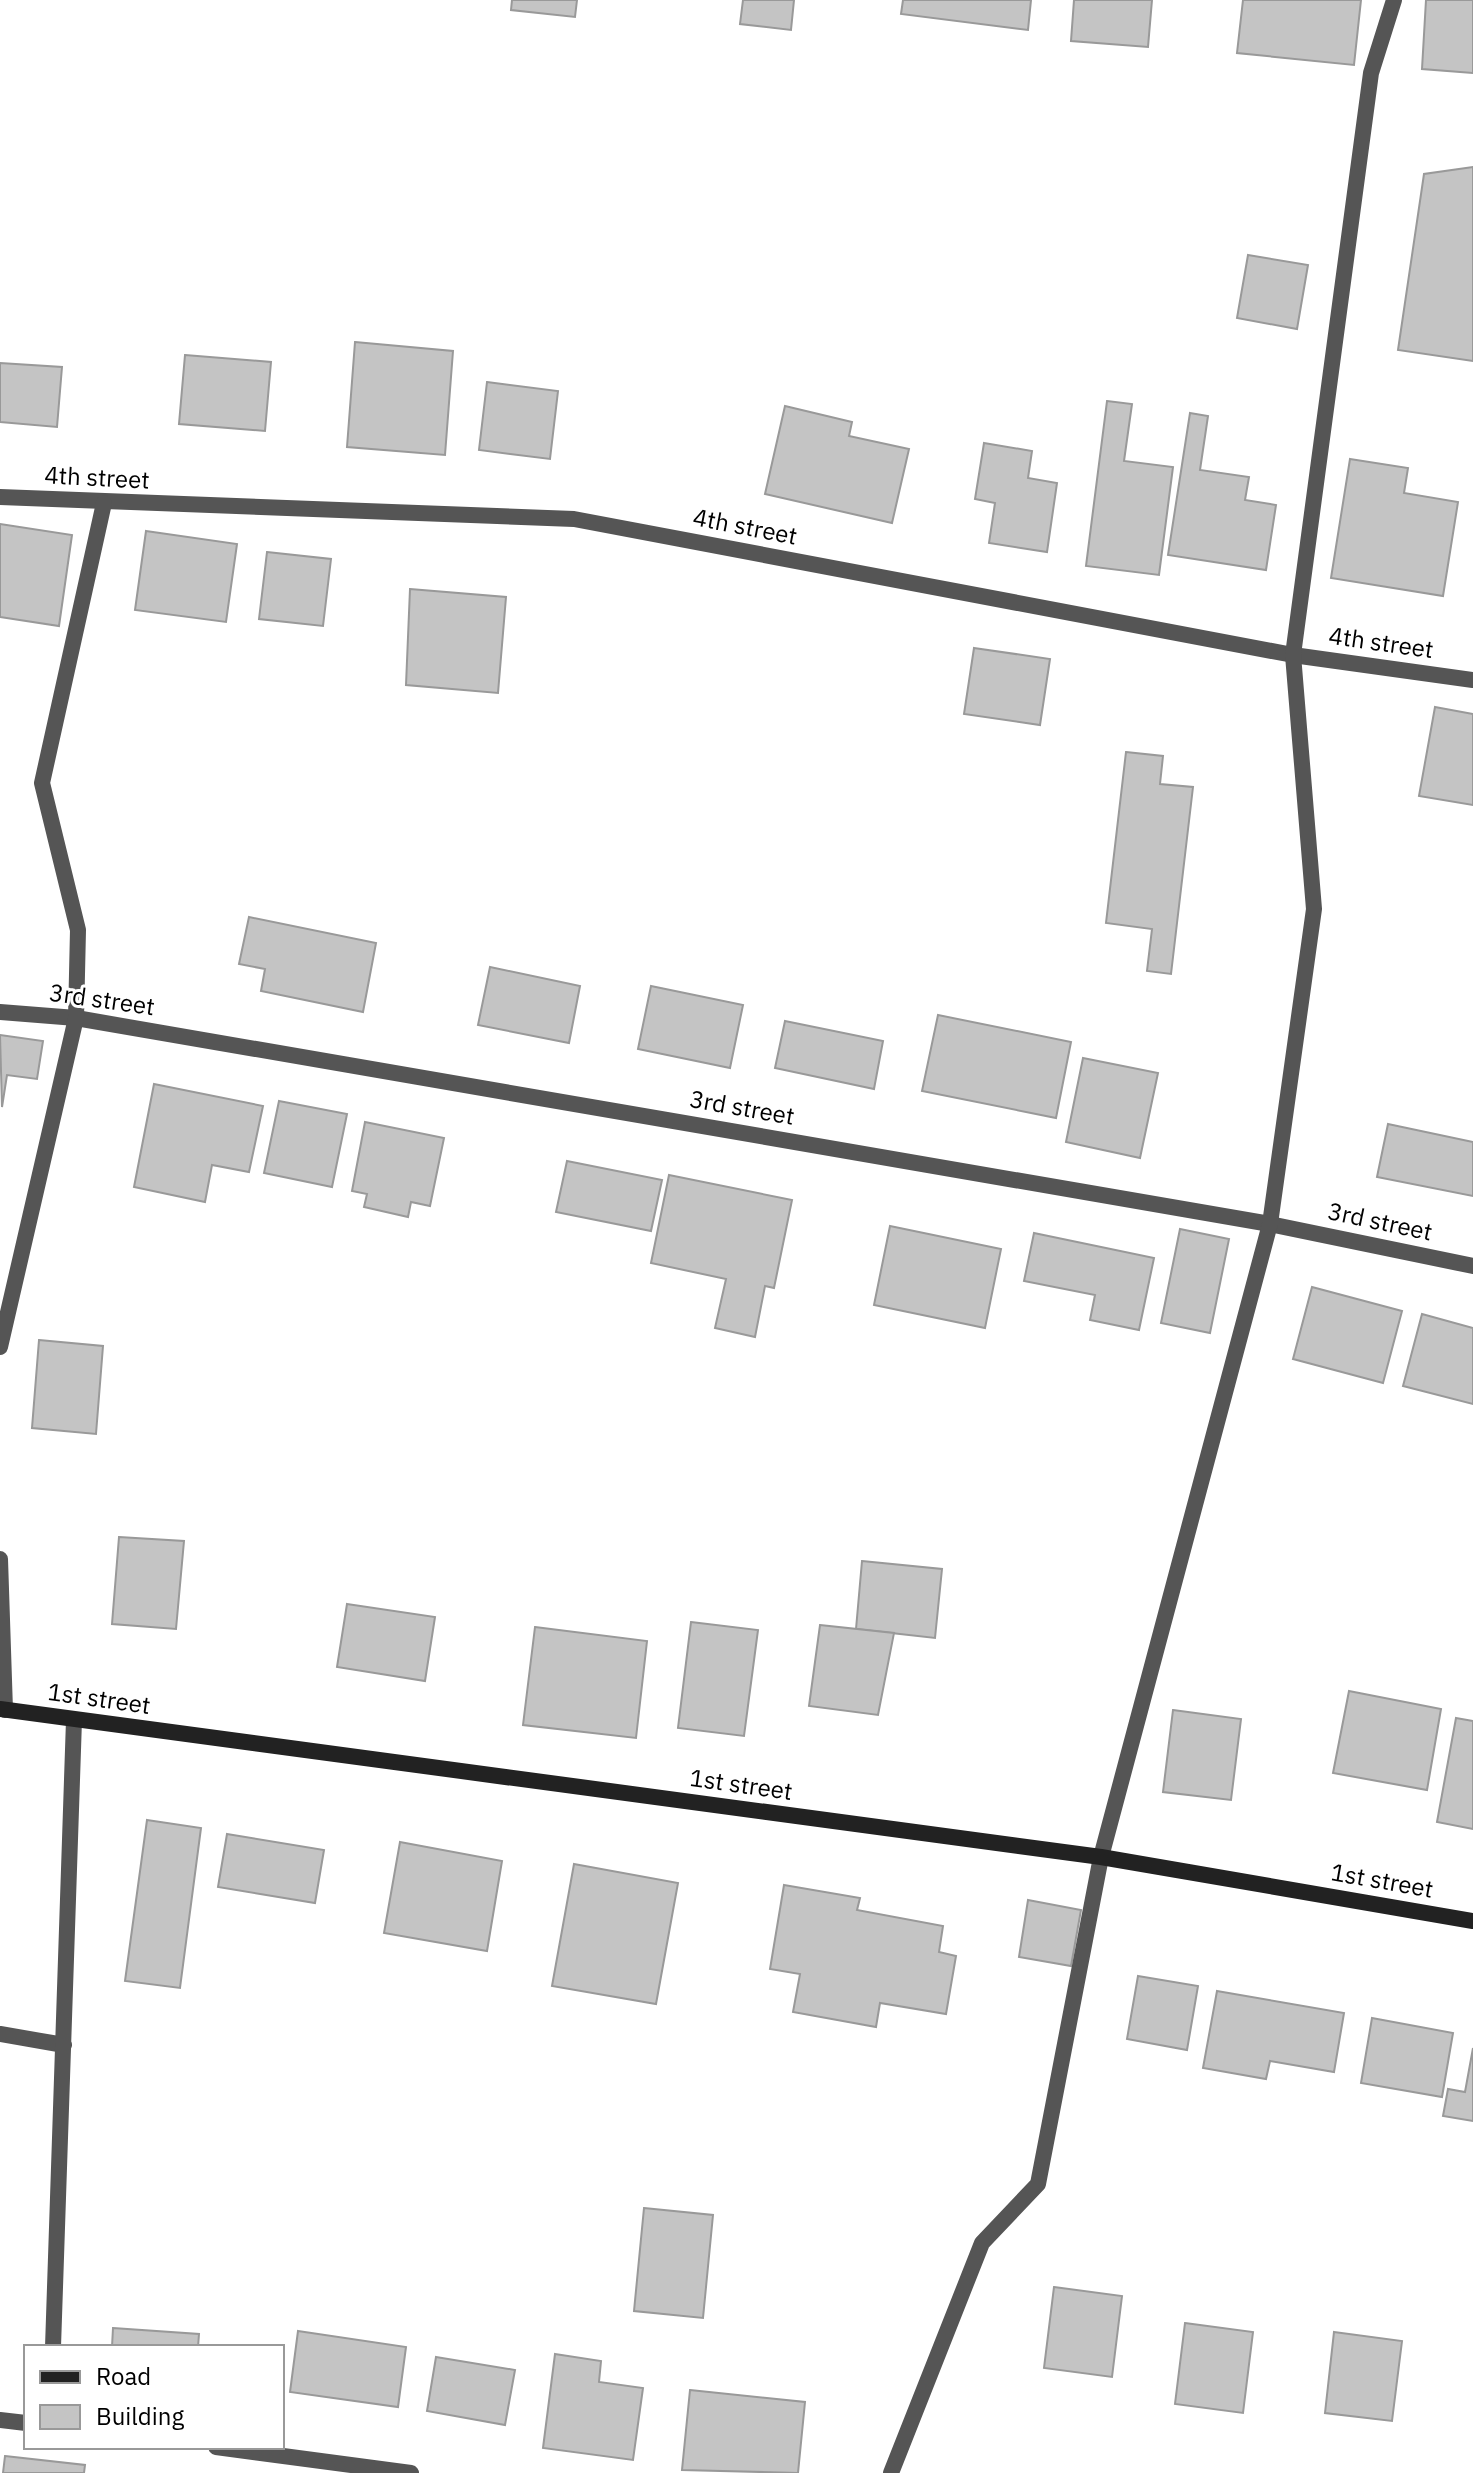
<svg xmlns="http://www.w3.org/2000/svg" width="1473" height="2473" viewBox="0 0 1473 2473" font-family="'IBM Plex Sans',sans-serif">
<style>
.building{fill:#c4c4c4;stroke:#999;stroke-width:2}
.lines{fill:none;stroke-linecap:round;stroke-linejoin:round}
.service{stroke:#555;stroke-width:16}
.minor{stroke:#555;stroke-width:16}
.secondary{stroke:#222;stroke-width:16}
.labels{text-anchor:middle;stroke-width:6;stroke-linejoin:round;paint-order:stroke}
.street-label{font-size:24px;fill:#000;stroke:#fff}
</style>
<rect width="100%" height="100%" fill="#fff"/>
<g class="building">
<polygon points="512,0 577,0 575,17 511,10"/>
<polygon points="743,0 794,0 791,30 740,24"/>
<polygon points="903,0 1031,0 1028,30 901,14"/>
<polygon points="1074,0 1152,0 1148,47 1071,41"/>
<polygon points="1243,0 1361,0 1354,65 1237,53"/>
<polygon points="1426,0 1473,0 1473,73 1422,69"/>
<polygon points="1473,167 1473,361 1398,350 1424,174"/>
<polygon points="1248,255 1308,265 1297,329 1237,318"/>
<polygon points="355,342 453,351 445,455 347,447"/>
<polygon points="185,355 271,362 265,431 179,424"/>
<polygon points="0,363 62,367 57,427 0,422"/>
<polygon points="487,382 558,391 550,459 479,450"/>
<polygon points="1107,401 1132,404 1124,461 1173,467 1159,575 1086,566"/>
<polygon points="785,406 852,422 849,436 909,449 892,523 765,494"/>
<polygon points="1190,413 1208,416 1200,470 1249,477 1245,500 1276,505 1266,570 1168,555"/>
<polygon points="984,443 1032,451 1028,478 1057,483 1047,552 989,543 995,503 975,499"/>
<polygon points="1350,459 1408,468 1404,493 1458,502 1443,596 1331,578"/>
<polygon points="0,524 72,535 59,626 0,617"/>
<polygon points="146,531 237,544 226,622 135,610"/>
<polygon points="267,552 331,559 323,626 259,619"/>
<polygon points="410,589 506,597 498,693 406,685"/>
<polygon points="974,648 1050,659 1040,725 964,714"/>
<polygon points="1435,707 1473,714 1473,805 1419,796"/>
<polygon points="1126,752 1163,756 1160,784 1193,787 1171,974 1147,971 1152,929 1106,923"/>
<polygon points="249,917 376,943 363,1012 261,991 265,969 239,964"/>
<polygon points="490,967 580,986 569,1043 478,1025"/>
<polygon points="651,986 743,1005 730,1068 638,1049"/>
<polygon points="938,1015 1071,1042 1056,1118 922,1091"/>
<polygon points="785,1021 883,1041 874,1089 775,1068"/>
<polygon points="0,1035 43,1041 37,1079 7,1075 2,1107"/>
<polygon points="1083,1058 1158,1073 1140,1158 1066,1142"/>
<polygon points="154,1084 263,1106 249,1172 212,1165 205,1202 134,1187"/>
<polygon points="279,1101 347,1114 332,1187 264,1173"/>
<polygon points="365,1122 444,1138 430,1206 411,1202 408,1217 364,1207 367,1194 352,1191"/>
<polygon points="1388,1124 1473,1142 1473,1196 1377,1177"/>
<polygon points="567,1161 662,1180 651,1231 556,1212"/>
<polygon points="669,1175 792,1200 774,1288 765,1286 755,1337 715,1328 726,1279 651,1263"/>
<polygon points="890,1226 1001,1249 985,1328 874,1305"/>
<polygon points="1180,1229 1229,1239 1210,1333 1161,1323"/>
<polygon points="1034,1233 1154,1258 1139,1330 1090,1320 1095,1295 1024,1281"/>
<polygon points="1312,1287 1402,1311 1383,1383 1293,1359"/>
<polygon points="1422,1314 1473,1328 1473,1404 1403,1386"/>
<polygon points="39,1340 103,1346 96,1434 32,1428"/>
<polygon points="119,1537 184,1541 176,1629 112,1624"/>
<polygon points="862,1561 942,1569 935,1638 856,1629"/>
<polygon points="347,1604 435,1617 425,1681 337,1667"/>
<polygon points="691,1622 758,1630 744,1736 678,1728"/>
<polygon points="820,1625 894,1633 878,1715 809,1706"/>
<polygon points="535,1627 647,1641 636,1738 523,1725"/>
<polygon points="1349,1691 1441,1709 1427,1790 1333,1773"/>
<polygon points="1173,1710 1241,1719 1231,1800 1163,1792"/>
<polygon points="1456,1718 1473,1721 1473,1829 1437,1822"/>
<polygon points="147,1820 201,1828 180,1988 125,1981"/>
<polygon points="227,1834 324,1850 315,1903 218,1887"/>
<polygon points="400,1842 502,1861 487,1951 384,1933"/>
<polygon points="574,1864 678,1883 656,2004 552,1986"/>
<polygon points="784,1885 860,1898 857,1910 943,1926 939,1952 956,1956 946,2014 880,2003 876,2027 793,2012 800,1974 770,1969"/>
<polygon points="1028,1900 1081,1910 1071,1966 1019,1957"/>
<polygon points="1138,1976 1198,1986 1187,2050 1127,2039"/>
<polygon points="1217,1991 1344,2013 1334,2072 1270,2061 1266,2079 1203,2068"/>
<polygon points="1372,2018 1453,2033 1442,2097 1361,2083"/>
<polygon points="1473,2048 1473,2121 1443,2116 1448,2089 1465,2092"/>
<polygon points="644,2208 713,2215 703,2318 634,2311"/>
<polygon points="1054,2287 1122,2296 1112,2377 1044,2368"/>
<polygon points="1185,2323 1253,2332 1243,2413 1175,2404"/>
<polygon points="113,2328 199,2334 198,2347 112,2347"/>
<polygon points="298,2331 406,2347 398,2407 290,2392"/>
<polygon points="1334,2332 1402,2341 1392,2421 1325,2413"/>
<polygon points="555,2354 601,2361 599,2382 643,2388 633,2460 543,2448"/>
<polygon points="436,2357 515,2370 505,2425 427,2411"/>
<polygon points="690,2390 805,2402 798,2473 682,2470"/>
<polygon points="5,2456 85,2465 84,2473 3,2473"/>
</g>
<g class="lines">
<polyline class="service" points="0,2034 64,2045"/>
<g class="minor">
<polyline points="0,497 574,519 1293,655 1473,680"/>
<polyline points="0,1012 76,1018 1270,1224 1473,1266"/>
<polyline points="0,1347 76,1018 78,930 42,783 104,503"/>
<polyline points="0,1559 5,1710"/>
<polyline points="53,2347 74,1720"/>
<polyline points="0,2420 26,2423"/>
<polyline points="216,2447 411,2473"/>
<polyline points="891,2473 982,2243 1038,2184 1101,1857 1270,1224 1314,909 1293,655 1371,73 1394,0"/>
</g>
<polyline class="secondary" points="0,1709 1101,1857 1473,1921"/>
</g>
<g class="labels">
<g class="street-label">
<text transform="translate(97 478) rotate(3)" y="8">4th street</text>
<text transform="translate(745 527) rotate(11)" y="8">4th street</text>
<text transform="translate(1381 643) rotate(8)" y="8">4th street</text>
<text transform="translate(102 1000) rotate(8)" y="8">3rd street</text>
<text transform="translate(742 1108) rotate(10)" y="8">3rd street</text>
<text transform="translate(1380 1222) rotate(12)" y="8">3rd street</text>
<text transform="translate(99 1699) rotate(8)" y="8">1st street</text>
<text transform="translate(741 1785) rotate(8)" y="8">1st street</text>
<text transform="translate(1382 1881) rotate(10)" y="8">1st street</text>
</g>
</g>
<rect x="24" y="2345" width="260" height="104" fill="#ffffff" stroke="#999999" stroke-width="2"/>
<rect x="40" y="2371" width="40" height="12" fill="#222222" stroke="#999999" stroke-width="2"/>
<text x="96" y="2385" font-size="24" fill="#000000">Road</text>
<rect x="40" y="2405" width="40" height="24" fill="#c4c4c4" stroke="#999999" stroke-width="2"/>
<text x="96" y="2425" font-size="24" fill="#000000">Building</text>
</svg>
